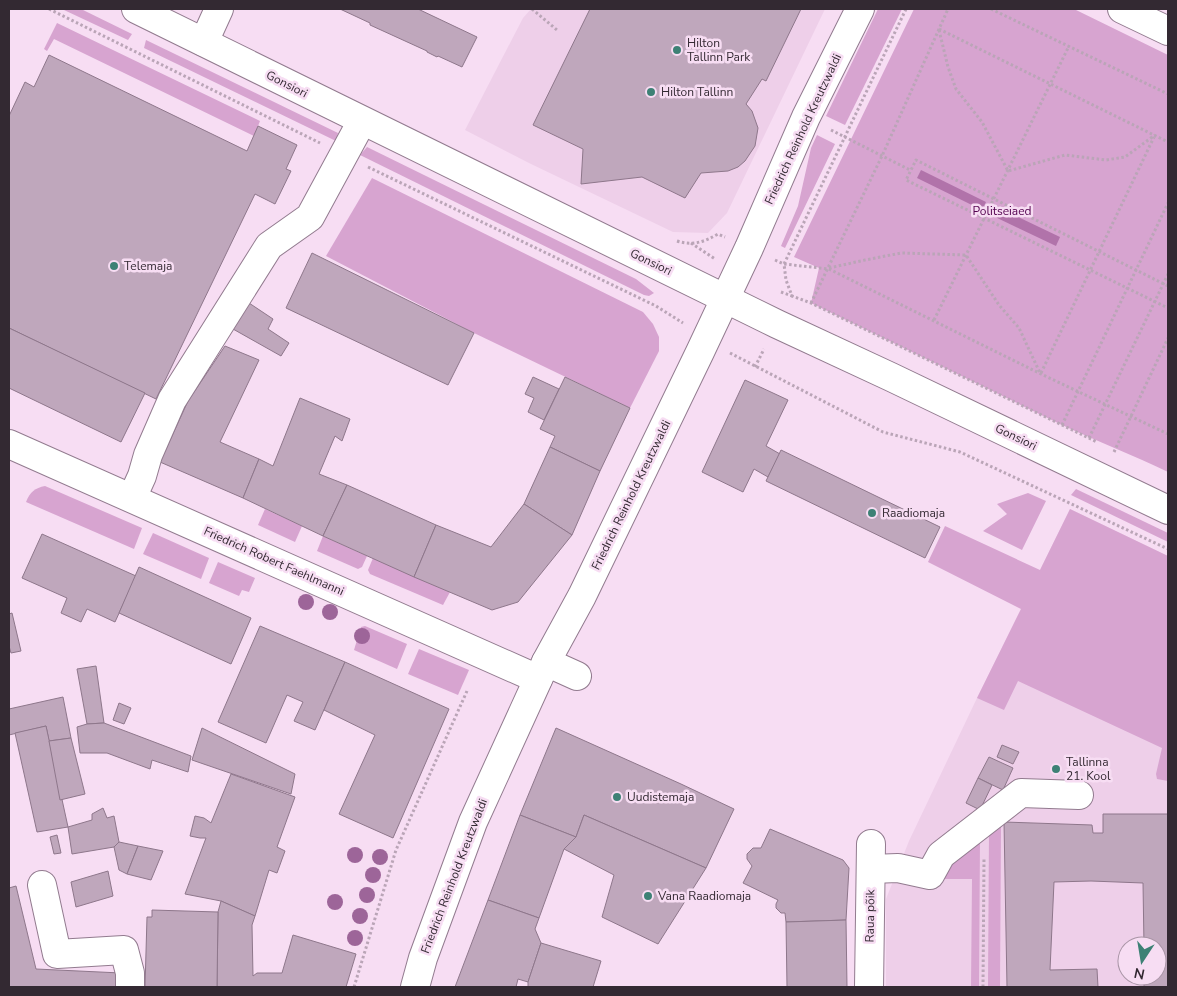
<svg xmlns="http://www.w3.org/2000/svg" width="1177" height="996" viewBox="0 0 1177 996" font-family="'Nunito Sans',sans-serif">
<style>
.built{fill:#eecfe9;fill-rule:evenodd}
.green{fill:#d7a4d0}
.water{fill:#b173aa}
.building{fill:#bfa7bc;stroke:#8e778b}
.lines{fill:none;stroke-linecap:round;stroke-linejoin:round}
.minor-casing{stroke:#927b8f;stroke-width:30}
.major-casing{stroke:#927b8f;stroke-width:30}
.path{stroke:#baa5b7;stroke-width:3;stroke-dasharray:2.5 2.5;stroke-linecap:butt}
.minor{stroke:#fff;stroke-width:28}
.major{stroke:#fff;stroke-width:28}
.tree{fill:#9d6599}
.poi-dot{fill:#3d8175;stroke:#f7ddf3;stroke-width:2}
.labels{text-anchor:middle;stroke-width:5;stroke-linejoin:round;paint-order:stroke}
.poi-label{font-size:12px;fill:#332932;stroke:#f7ddf3;text-anchor:start}
.street-label{font-size:12px;fill:#332932;stroke:#f7ddf3}
.park-label{font-size:12px;fill:#53024f;stroke:#f7ddf3}
</style>
<rect width="100%" height="100%" fill="#f7ddf3"/>
<g class="built">
<polygon points="531,9 825,9 727,213 708,233 673,232 531,164 465,130 523,18"/>
<path d="M 1070,509 L 1168,556 L 1168,987 L 886,987 L 886,899 L 909,841 L 977,698 ZM 1127,946 L 1157,946 L 1157,976 L 1127,976 Z"/>
</g>
<g class="green">
<polygon points="64,9 81,9 132,34 128,40 64,10"/>
<polygon points="878,9 902,9 845,125 826,116"/>
<path d="M 914,9 L 1074,9 L 1168,55 L 1168,472 C 1133,455 1097,441 1062,425 L 811,303 L 819,268 L 794,257 Z"/>
<polygon points="57,23 260,121 254,136 54,39 47,51 44,49"/>
<polygon points="146,40 338,133 336,141 144,48"/>
<polygon points="817,135 835,144 785,248 781,246 798,206 811,148"/>
<polygon points="367,147 636,279 654,293 649,296 644,295 360,155"/>
<polygon points="372,178 643,312 653,324 659,337 659,351 630,408 474,333 326,256"/>
<path d="M 45,486 L 142,528 L 134,549 L 26,502 C 30,492 35,488 45,486 Z"/>
<polygon points="1076,489 1168,533 1168,542 1071,495"/>
<polygon points="1028,493 1046,501 1022,550 983,531 1007,514 997,504"/>
<polygon points="265,509 302,526 295,542 258,525"/>
<polygon points="1070,509 1168,556 1168,781 1157,779 1156,774 1162,748 1018,681 1004,710 977,698 1021,609 928,562 945,526 1040,570"/>
<polygon points="153,533 209,558 201,579 143,554"/>
<polygon points="323,536 367,556 362,567 358,569 317,551"/>
<polygon points="373,558 450,592 443,605 370,574 368,570"/>
<polygon points="218,562 255,578 249,592 242,590 239,596 209,583"/>
<polygon points="365,626 407,644 397,669 354,650 361,627"/>
<polygon points="419,649 469,670 458,695 408,674"/>
<polygon points="1001,823 1000,987 988,987 989,831"/>
<polygon points="980,838 979,987 971,987 972,879 944,879 945,870"/>
</g>
<g class="water">
<polygon points="921,170 986,202 982,210 917,178"/>
<polygon points="995,206 1060,237 1056,246 991,215"/>
</g>
<g class="building">
<polygon points="340,9 418,9 477,37 462,67 438,56 437,57 427,52 427,51 370,25 370,23"/>
<polygon points="590,9 801,9 766,81 762,79 746,104 752,111 758,128 755,146 745,161 738,167 728,171 701,173 685,198 642,177 581,184 583,149 533,125"/>
<polygon points="49,55 247,151 258,126 297,145 286,169 291,171 275,204 255,194 156,399 9,328 9,116 25,82 34,87"/>
<polygon points="312,253 474,333 448,385 286,308"/>
<polygon points="249,303 273,319 268,329 289,343 281,356 233,329"/>
<polygon points="9,328 145,393 121,442 9,388"/>
<polygon points="225,346 259,360 220,442 259,459 243,498 160,462 188,401"/>
<polygon points="533,377 559,389 544,420 528,412 534,398 525,394"/>
<polygon points="565,377 630,408 600,471 550,447 555,436 540,429"/>
<polygon points="745,380 788,400 766,446 780,454 768,477 754,469 743,492 702,472"/>
<polygon points="300,398 350,419 342,441 335,436 319,474 347,485 323,536 243,498 259,459 273,466"/>
<polygon points="550,447 600,471 572,535 524,504"/>
<polygon points="781,450 940,527 925,558 766,481"/>
<polygon points="347,485 436,525 414,577 323,536"/>
<polygon points="524,504 572,535 518,602 492,610 414,577 436,525 491,547"/>
<polygon points="42,534 136,576 115,622 87,609 81,622 61,613 67,598 22,578"/>
<polygon points="139,567 251,618 231,664 119,613"/>
<polygon points="12,613 21,651 11,653 9,646 9,614"/>
<polygon points="260,626 345,662 315,730 294,721 303,702 287,695 266,743 218,722"/>
<polygon points="345,662 449,709 393,838 339,814 375,735 324,710"/>
<polygon points="96,666 104,723 87,724 77,669"/>
<polygon points="63,697 71,738 49,741 46,726 9,735 9,709"/>
<polygon points="119,703 131,708 124,724 113,720"/>
<polygon points="104,723 191,756 188,772 152,760 150,769 107,753 80,753 77,727 87,724"/>
<polygon points="46,726 68,827 37,832 15,733"/>
<polygon points="202,728 295,774 291,794 192,760"/>
<polygon points="556,728 681,784 734,809 706,868 584,815 576,837 520,815"/>
<polygon points="71,738 85,794 60,800 49,741"/>
<polygon points="1002,745 1019,752 1013,764 997,757"/>
<polygon points="989,757 1013,768 1003,790 978,778"/>
<polygon points="231,774 295,797 277,847 285,851 277,873 269,870 255,916 221,901 185,894 206,838 200,838 190,836 195,816 204,818 211,823"/>
<polygon points="978,778 992,785 980,810 966,803"/>
<polygon points="103,808 107,818 114,816 119,842 114,847 72,854 68,827 92,820 92,814"/>
<polygon points="1103,814 1168,814 1168,987 1144,987 1144,976 1157,976 1157,946 1144,946 1143,883 1091,881 1054,882 1050,970 1097,969 1098,987 1007,987 1004,822 1092,825 1093,833 1103,833"/>
<polygon points="520,815 576,837 564,849 539,918 488,900"/>
<polygon points="584,815 706,868 658,944 602,917 614,875 564,849 576,837"/>
<polygon points="770,829 843,860 849,868 846,920 786,922 785,913 781,913 776,908 776,904 778,900 743,883 752,866 747,859 747,854 753,848 761,848"/>
<polygon points="57,835 61,853 54,854 50,837"/>
<polygon points="119,842 138,846 127,874 119,870 114,847"/>
<polygon points="138,846 163,851 151,880 127,874"/>
<polygon points="108,871 113,896 76,907 71,882"/>
<polygon points="16,886 36,969 121,973 120,987 9,987 9,888"/>
<polygon points="488,900 539,918 535,929 541,943 528,982 518,979 516,987 455,987"/>
<polygon points="221,901 255,916 252,925 253,976 257,973 282,973 293,935 356,954 346,987 217,987 218,912"/>
<polygon points="152,910 218,912 217,987 145,987 147,917 152,917"/>
<polygon points="846,920 847,987 787,987 786,922"/>
<polygon points="541,943 601,961 593,987 528,987 528,982"/>
</g>
<g class="lines">
<defs>
<g id="minor">
<polyline points="1122,9 1168,31"/>
<polyline points="204,42 219,9"/>
<polyline points="9,444 538,679"/>
<polyline points="132,498 142,476 148,455 172,400 269,246 310,217 362,121"/>
<polyline points="546,662 577,676"/>
<polyline points="871,869 898,868 930,875 941,855 1021,793 1079,795"/>
<polyline points="42,885 57,954 124,950 130,973 130,987"/>
<polyline points="415,987 423,958 473,822 546,662 582,596 700,352 749,248 806,117 860,9"/>
<polyline points="869,987 871,844"/>
</g>
<polyline id="major" points="136,9 777,324 891,377 1168,510"/>
</defs>
<use href="#minor" class="minor-casing"/>
<use href="#major" class="major-casing"/>
<g class="path">
<polyline points="49,9 320,143"/>
<polyline points="532,9 557,30"/>
<polyline points="906,9 784,264 786,280 792,296 811,303 1097,442"/>
<polyline points="991,9 1168,94"/>
<polyline points="939,29 1168,142"/>
<polyline points="939,30 948,67 956,89 982,122 1008,171 1065,155 1106,160 1125,157 1155,135"/>
<polyline points="831,130 910,170"/>
<polyline points="368,167 656,306 683,323"/>
<path d="M 677,241 C 693,246 704,242 718,234 L 725,237"/>
<polyline points="691,243 715,259"/>
<polyline points="775,260 784,264 829,269 1041,374 1168,434"/>
<polyline points="829,268 865,260 901,253 966,255 999,305 1019,328 1040,373"/>
<polyline points="1168,286 916,160 906,180 1168,308"/>
<polyline points="781,292 792,296 792,298"/>
<polyline points="811,303 882,156 948,9"/>
<polyline points="934,320 1069,46"/>
<polyline points="730,353 883,432 960,452 1168,549"/>
<polyline points="755,367 764,349"/>
<polyline points="1041,373 1154,137"/>
<polyline points="1062,425 1168,203"/>
<polyline points="1089,438 1168,274"/>
<polyline points="1114,452 1168,338"/>
<polyline points="354,987 396,850 467,691"/>
<polyline points="983,987 984,858"/>
</g>
<use href="#minor" class="minor"/>
<use href="#major" class="major"/>
</g>
<g class="tree">
<circle cx="306" cy="602" r="8"/>
<circle cx="330" cy="612" r="8"/>
<circle cx="362" cy="636" r="8"/>
<circle cx="355" cy="855" r="8"/>
<circle cx="380" cy="857" r="8"/>
<circle cx="373" cy="875" r="8"/>
<circle cx="367" cy="895" r="8"/>
<circle cx="335" cy="902" r="8"/>
<circle cx="360" cy="916" r="8"/>
<circle cx="355" cy="938" r="8"/>
</g>
<g class="poi-dot">
<circle cx="677" cy="50" r="5"/>
<circle cx="651" cy="92" r="5"/>
<circle cx="114" cy="266" r="5"/>
<circle cx="872" cy="513" r="5"/>
<circle cx="1056" cy="769" r="5"/>
<circle cx="617" cy="797" r="5"/>
<circle cx="648" cy="896" r="5"/>
</g>
<g class="labels">
<g class="poi-label">
<text x="687" y="47">Hilton<tspan x="687" dy="14">Tallinn Park</tspan></text>
<text x="661" y="96">Hilton Tallinn</text>
<text x="124" y="270">Telemaja</text>
<text x="882" y="517">Raadiomaja</text>
<text x="1066" y="766">Tallinna<tspan x="1066" dy="14">21. Kool</tspan></text>
<text x="627" y="801">Uudistemaja</text>
<text x="658" y="900">Vana Raadiomaja</text>
</g>
<g class="street-label">
<text transform="translate(287 84) rotate(27)" y="4">Gonsiori</text>
<text transform="translate(803 129) rotate(-65)" y="4">Friedrich Reinhold Kreutzwaldi</text>
<text transform="translate(651 262) rotate(26)" y="4">Gonsiori</text>
<text transform="translate(1016 437) rotate(26)" y="4">Gonsiori</text>
<text transform="translate(631 495) rotate(-64)" y="4">Friedrich Reinhold Kreutzwaldi</text>
<text transform="translate(274 561) rotate(24)" y="4">Friedrich Robert Faehlmanni</text>
<text transform="translate(454 876) rotate(-69)" y="4">Friedrich Reinhold Kreutzwaldi</text>
<text transform="translate(870 916) rotate(-89)" y="4">Raua põik</text>
</g>
<g class="park-label">
<text x="1002" y="215">Politseiaed</text>
</g>
</g>
<rect width="1177" height="996" fill="none" stroke="#332932" stroke-width="20"/>
<g transform="translate(1142 961) rotate(192)"><circle r="24" fill="#f7ddf3" stroke="#a995a6"/>
<path d="M0-4L9 19L0 12L-9 19Z" fill="#3d8175"/>
<text y="-8" font-size="14" font-weight="bold" text-anchor="middle" fill="#332932">N</text>
</g>
</svg>
